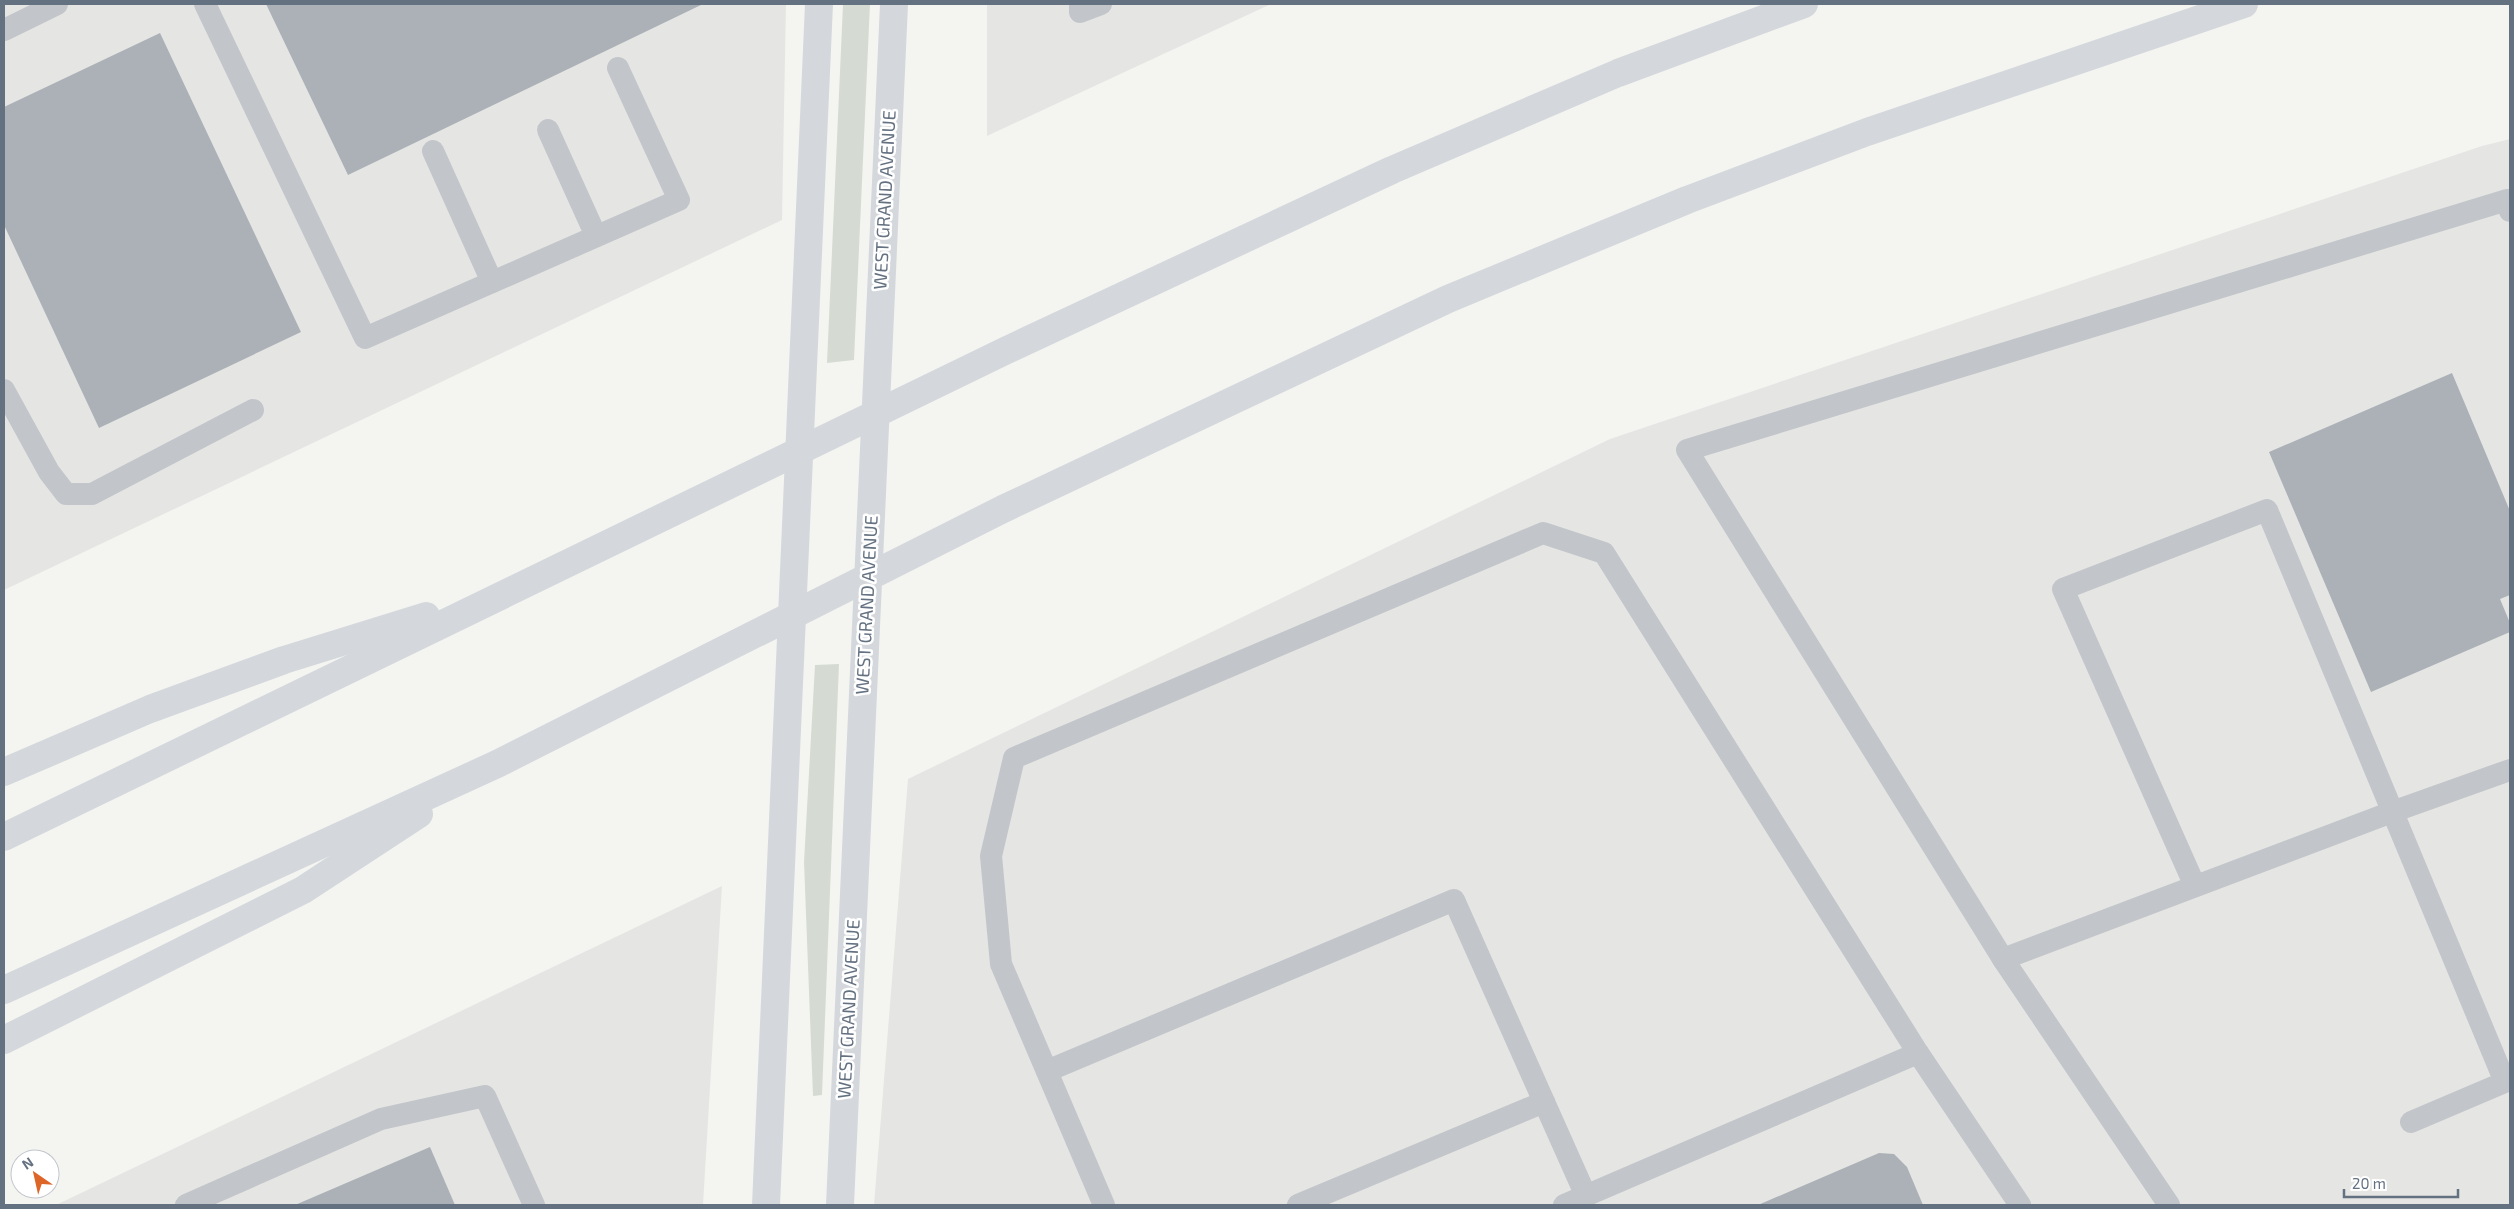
<svg xmlns="http://www.w3.org/2000/svg" width="2514" height="1209" viewBox="0 0 2514 1209" font-family="'Exo 2',sans-serif">
<style>
.built{fill:#e5e6e4}
.green{fill:#d5dbd2}
.building{fill:#abb1b6}
.lines{fill:none;stroke-linecap:round;stroke-linejoin:round}
.lane{stroke:#c2c5c9;stroke-width:22}
.secondary{stroke:#d4d8dc;stroke-width:28}
.highway{stroke:#d4d8dc;stroke-width:28}
.labels{text-anchor:middle;stroke-width:5;stroke-linejoin:round;paint-order:stroke}
.street-label{font-size:18px;fill:#647181;stroke:#fff}
</style>
<rect width="100%" height="100%" fill="#f4f5f1"/>
<g class="built">
<polygon points="4,4 786,4 782,220 4,590"/>
<polygon points="987,4 1271,4 987,136"/>
<polygon points="2510,139 2510,1205 874,1205 908,779 1610,439 2482,146"/>
<polygon points="722,886 703,1205 56,1205"/>
</g>
<g class="green">
<polygon points="843,4 870,4 854,360 827,363"/>
<polygon points="839,664 822,1095 813,1096 804,862 815,665"/>
</g>
<g class="building">
<polygon points="266,4 703,4 348,175"/>
<polygon points="160,33 301,332 99,428 4,225 4,107"/>
<polygon points="2452,373 2510,511 2510,595 2500,599 2510,623 2510,632 2371,692 2269,452"/>
<polygon points="430,1147 455,1205 295,1205"/>
<polygon points="1879,1153 1894,1154 1907,1167 1923,1205 1758,1205"/>
</g>
<g class="lines">
<g class="lane">
<polyline points="205,4 365,338 679,200 618,68"/>
<polyline points="1080,4 1080,12 1101,4"/>
<polyline points="4,30 57,4"/>
<polyline points="548,130 596,236"/>
<polyline points="433,151 492,282"/>
<polyline points="4,390 49,472 66,494 92,494 253,410"/>
<polyline points="2195,886 2063,589 2267,510 2505,1082 2411,1122"/>
<polyline points="2003,959 2392,812 2510,770"/>
<polyline points="1918,1053 2020,1205"/>
<polyline points="1047,1071 1454,900 1586,1196"/>
<polyline points="186,1205 381,1119 485,1096 534,1205"/>
<polyline points="1104,1205 1001,964 991,856 1014,758 1543,533 1604,553 1918,1053 1564,1205"/>
<polyline points="1298,1205 1544,1102"/>
<polyline points="2169,1205 2003,959 1687,450 2507,200 2510,211"/>
</g>
<g class="secondary">
<polyline points="766,1205 819,4"/>
<polyline points="840,1205 894,4"/>
</g>
<g class="highway">
<polyline points="4,772 150,709 284,660 426,616"/>
<polyline points="4,837 1007,350 1392,170 1618,73 1804,4"/>
<polyline points="4,990 497,764 1003,509 1448,299 1687,200 1867,132 2244,4"/>
<polyline points="4,1040 303,890 419,814"/>
</g>
</g>
<g class="labels">
<g class="street-label">
<text transform="translate(885 200) rotate(-87)" y="6">WEST GRAND AVENUE</text>
<text transform="translate(867 605) rotate(-87)" y="6">WEST GRAND AVENUE</text>
<text transform="translate(849 1009) rotate(-87)" y="6">WEST GRAND AVENUE</text>
</g>
</g>
<rect width="2514" height="1209" fill="none" stroke="#647181" stroke-width="10"/>
<g transform="translate(35 1174) rotate(326)"><circle r="24" fill="#ffffff" stroke="#c1c6cd"/>
<path d="M0-4L9 19L0 12L-9 19Z" fill="#dd6528"/>
<text y="-8" font-size="14" font-weight="bold" text-anchor="middle" fill="#647181">N</text>
</g>
<path d="M2344 1189v8h114v-8" fill="none" stroke="#647181" stroke-width="2.5"/>
<text x="2352" y="1189" font-size="15" fill="#647181" stroke="#ffffff" stroke-width="4" paint-order="stroke">20 m</text>
</svg>
